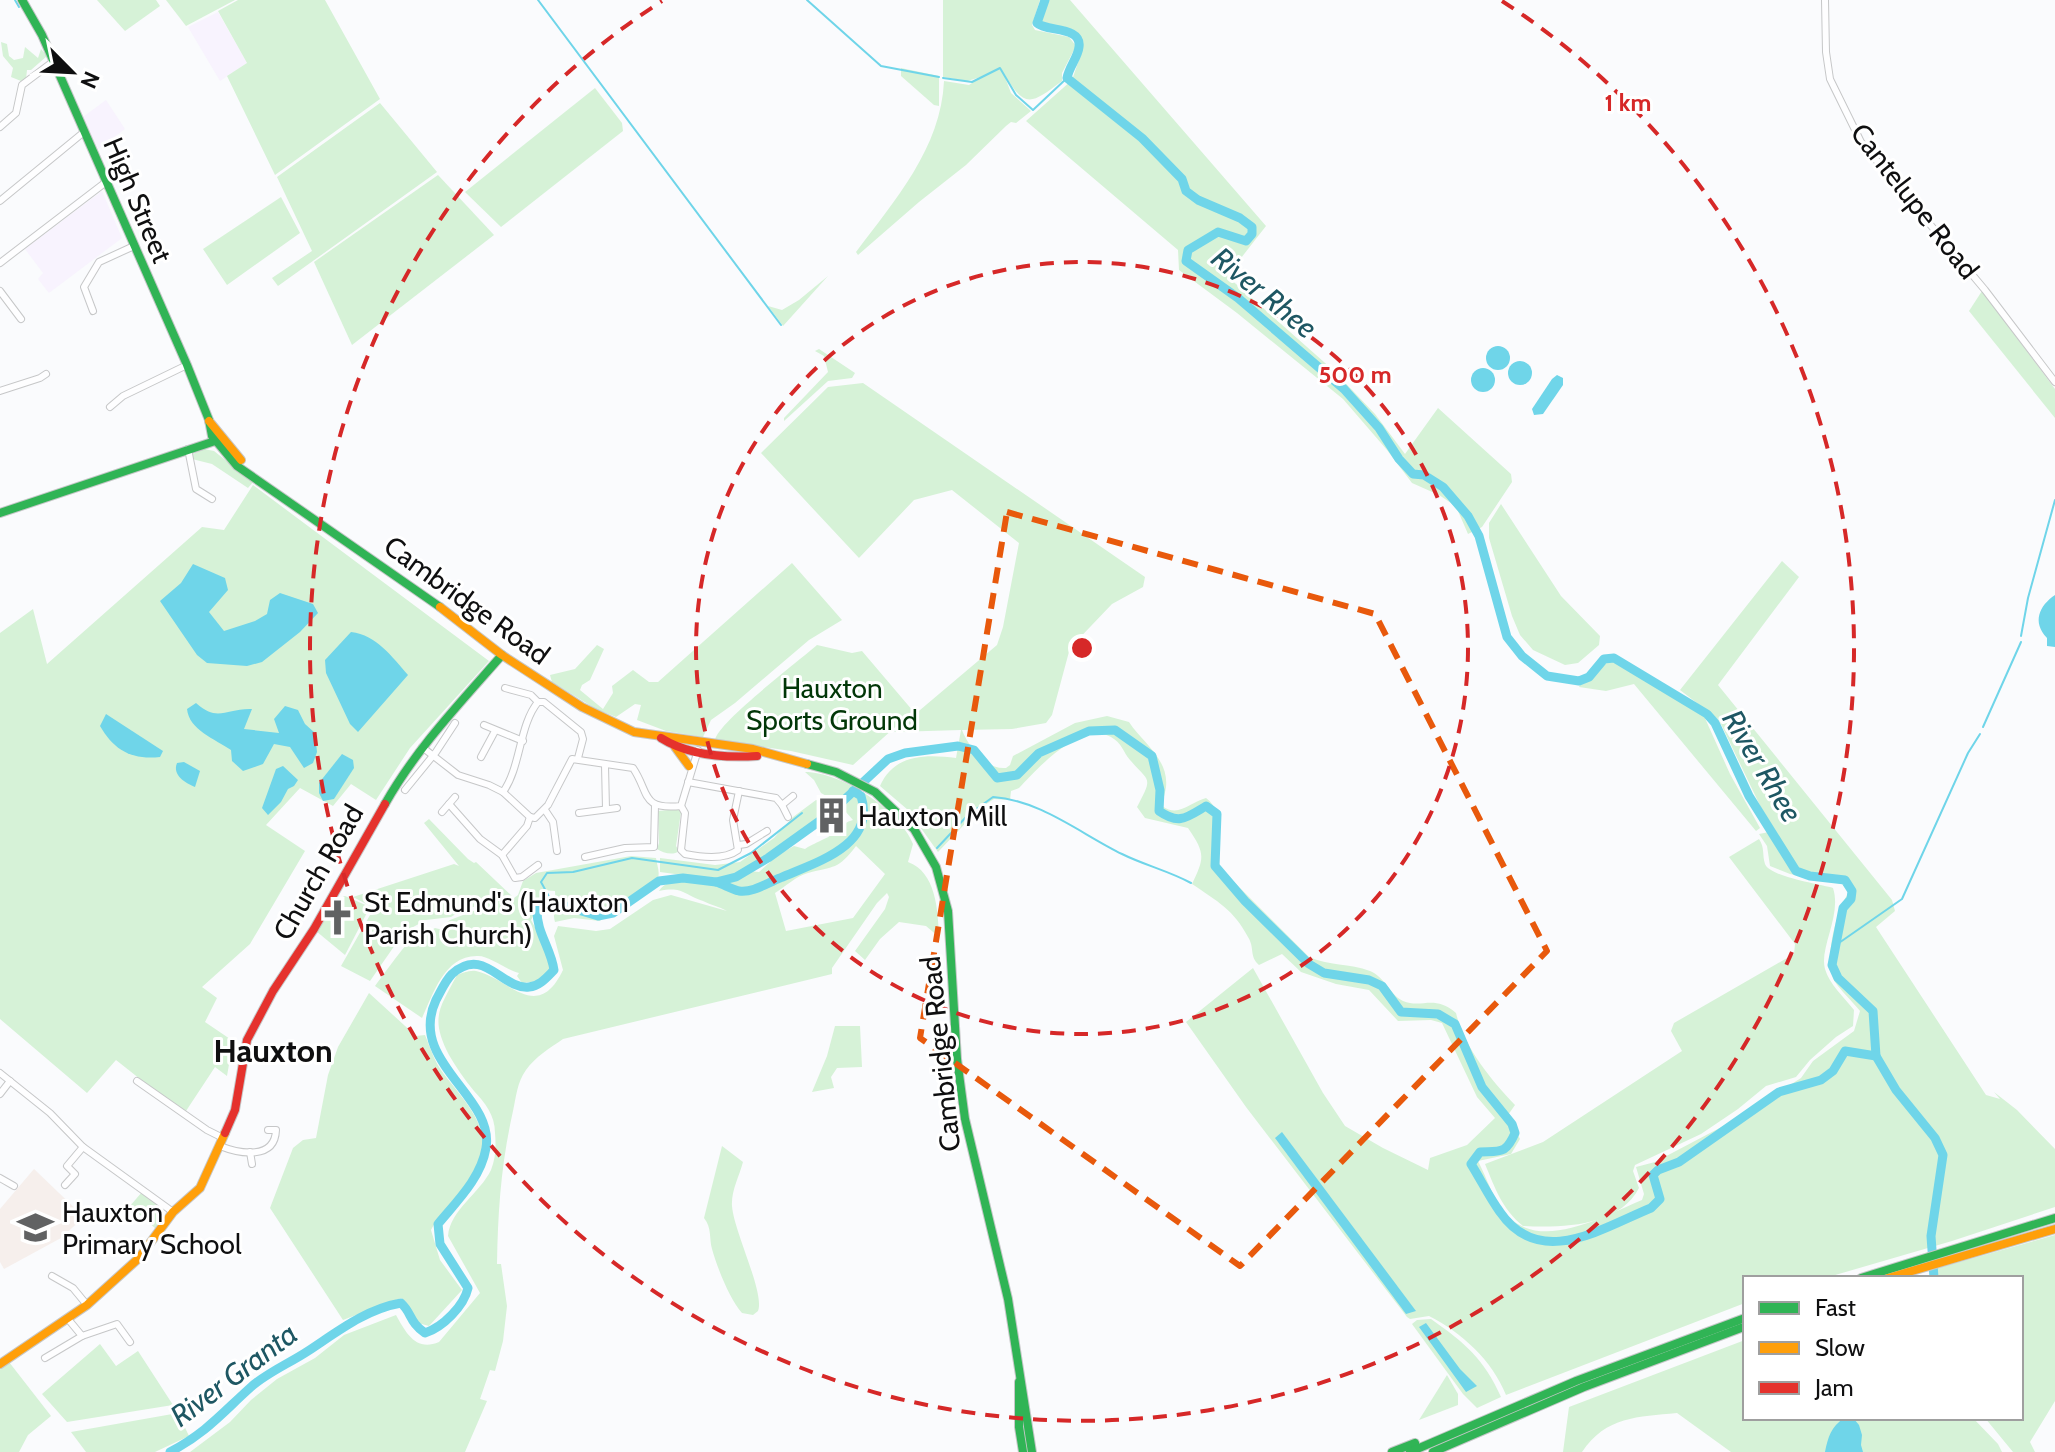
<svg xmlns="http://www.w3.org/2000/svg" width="2055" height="1452" viewBox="0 0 2055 1452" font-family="Cabin,sans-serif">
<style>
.commercial{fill:#f8f3fe}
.education{fill:#f6efec}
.green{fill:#d6f2d7;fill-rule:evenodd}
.water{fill:#6fd5e9}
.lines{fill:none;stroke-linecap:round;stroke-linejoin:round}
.stream{stroke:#6fd5e9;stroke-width:2}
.river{stroke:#6fd5e9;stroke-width:9}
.street-casing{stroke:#c6c7c8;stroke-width:8}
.fast-casing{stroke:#c6c7c8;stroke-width:10}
.slow-casing{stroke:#c6c7c8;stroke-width:10}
.jam-casing{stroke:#c6c7c8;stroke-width:10}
.street{stroke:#fefeff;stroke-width:6}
.fast{stroke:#30b455;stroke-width:8}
.slow{stroke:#ff9f0a;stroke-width:8}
.jam{stroke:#e5322d;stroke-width:8}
.marked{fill:none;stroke:#e8590c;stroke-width:6;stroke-dasharray:16 10;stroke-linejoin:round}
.ring{fill:none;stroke:#d62828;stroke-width:4;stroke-dasharray:14 10}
.labels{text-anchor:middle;stroke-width:6;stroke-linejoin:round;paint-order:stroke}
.street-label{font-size:28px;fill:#0f0f10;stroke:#fff}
.park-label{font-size:28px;fill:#023708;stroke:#fff}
.poi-label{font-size:28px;fill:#0f0f10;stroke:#fff;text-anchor:start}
.water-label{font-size:30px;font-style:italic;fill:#1e5763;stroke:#fff}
.quarter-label{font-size:32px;font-weight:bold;fill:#0f0f10;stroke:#fff}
.centre{fill:#d62828;stroke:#fff;stroke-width:4}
.ring-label{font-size:24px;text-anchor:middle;font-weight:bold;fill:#d62828;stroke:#fff;stroke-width:6;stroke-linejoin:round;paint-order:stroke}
</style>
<rect width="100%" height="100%" fill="#fafbfd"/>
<g class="commercial">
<polygon points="218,12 247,63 220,81 188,27"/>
<polygon points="106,100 125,129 98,149 83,117"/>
<polygon points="102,191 122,238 49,293 38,279 43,273 25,249"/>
</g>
<polygon class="education" points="34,1169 84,1217 61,1238 4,1269 0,1262 0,1209"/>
<g class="green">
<polygon points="97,0 156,0 160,6 125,31"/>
<polygon points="166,0 235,0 186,26"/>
<polygon points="238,0 325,0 380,99 275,175 227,76 247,63 218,11"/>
<path d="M 943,0 L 1040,0 L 1032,25 L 1035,30 L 1069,37 L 1076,46 L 1062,73 L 1062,81 C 1030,105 1025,109 1003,72 L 1011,93 L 1031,111 L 1016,123 L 1011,122 L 1006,126 L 966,165 L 919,202 L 858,255 L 856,252 C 895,200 941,148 944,81 L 969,85 L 981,77 L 967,81 L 943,77 Z"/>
<polygon points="1047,0 1070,0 1266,226 1227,276 1333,370 1375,414 1405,454 1438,408 1511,474 1512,482 1482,527 1468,534 1458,511 1451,503 1439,495 1412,483 1387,450 1343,399 1237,313 1179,270 1178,250 1026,121 1072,80 1083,48 1079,35 1059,26 1045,25 1040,20"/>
<polygon points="1,42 7,44 9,56 14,60 23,58 25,47 38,58 41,49 47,56 31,70 27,70 26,79 21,81 11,77 13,68 3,56"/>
<polygon points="901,68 939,76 939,106 934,105 901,76"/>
<polygon points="595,88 622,123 623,131 501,227 465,192"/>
<polygon points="380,103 437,172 278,286 272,278 312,251 277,177"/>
<polygon points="438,175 494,235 352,345 314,262"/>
<polygon points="281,197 300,233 227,285 203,249"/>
<polygon points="828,276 783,326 768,306 782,310 799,300"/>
<polygon points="1982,291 2055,389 2055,418 1969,311"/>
<polygon points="819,349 855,373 852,378 828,381 784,421 784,418 828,372 824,356 815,351"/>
<path d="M 863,383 L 1145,577 L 1143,587 L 1112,604 L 1070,648 L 1052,715 L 1046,723 L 1012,729 L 962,730 C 968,746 986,770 1006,768 L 1010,765 L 1013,756 L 1075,723 L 1107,716 L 1129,722 C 1142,742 1169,759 1166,787 C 1165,793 1163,800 1162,806 C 1179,818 1190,802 1206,798 C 1228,814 1213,844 1220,868 L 1309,957 C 1328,966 1350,963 1370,971 C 1385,977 1389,994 1403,1001 C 1422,1009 1434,994 1456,1013 C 1464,1047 1491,1080 1515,1105 L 1508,1115 L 1520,1139 L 1511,1154 L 1478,1161 C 1487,1178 1494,1202 1508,1216 C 1542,1252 1606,1215 1642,1200 L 1644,1194 L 1636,1167 L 1655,1162 L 1729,1123 L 1801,1078 L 1813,1061 L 1854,1031 L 1860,1011 C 1852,1001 1842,992 1835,982 C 1823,962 1836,910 1849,892 L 1842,884 L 1790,874 L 1770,866 L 1767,846 L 1759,834 L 1769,832 L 1766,818 L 1719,720 L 1680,690 L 1782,561 L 1799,577 L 1718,685 L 1892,900 L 1895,911 L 1876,927 L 1986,1095 L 2000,1099 L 1994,1092 L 2017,1110 L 2055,1149 L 2055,1207 L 1952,1241 L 1825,1278 L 1745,1278 L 1745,1303 L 1506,1395 C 1492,1360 1462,1333 1429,1316 L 1410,1319 L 1407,1317 L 1246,1107 L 1186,1022 L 1253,968 L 1323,1093 L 1345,1126 L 1383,1148 L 1428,1170 L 1430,1158 L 1467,1145 L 1495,1118 L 1477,1097 L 1442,1023 L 1431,1020 L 1398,1021 L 1369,990 L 1336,984 L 1301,972 L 1282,954 L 1259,965 C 1249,956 1255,948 1248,937 C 1234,910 1217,901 1192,884 C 1205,857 1205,853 1188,828 L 1145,818 L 1137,807 C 1153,776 1150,783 1130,760 C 1123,752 1122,743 1111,737 C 1081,720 1037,769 1019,788 L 1011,791 L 1010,800 L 994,799 L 980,808 L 938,852 L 908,810 L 880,786 C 894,754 926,754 956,758 L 961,730 L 894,732 L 997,645 L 1003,627 L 1019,543 L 952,490 L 914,500 L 859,558 L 761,453 L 828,387 Z"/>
<polygon points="204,449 214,451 253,482 248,488 212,464 192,459 191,455"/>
<polygon points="253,485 489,661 410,748 376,800 351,784 333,806 300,788 266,825 305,851 250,944 202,987 217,998 205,1022 233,1041 227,1076 215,1067 186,1111 164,1098 116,1060 87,1093 0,1019 0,633 33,609 47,664 202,527 224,530"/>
<polygon points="1501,504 1561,596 1600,636 1599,645 1578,663 1565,665 1533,650 1520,635 1512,616 1489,538 1489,523"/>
<polygon points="792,563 842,620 809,640 735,703 711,720 703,737 666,731 637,720 641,705 635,704 616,717 596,709 552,682 550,675 575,669 597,645 604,649 590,680 582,685 580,690 603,709 613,693 612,686 633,670 649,682 658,682"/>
<path d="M 817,645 L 852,653 L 862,651 L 913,711 L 853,765 L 791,751 L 715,740 C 717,723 800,660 817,645 Z"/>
<polygon points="1611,660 1677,697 1704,716 1730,774 1760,828 1756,831 1634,684 1606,691 1579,687 1581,683 1589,681 1602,663"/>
<path d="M 805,772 C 841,772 900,810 913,844 L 908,862 C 936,872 938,910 939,937 L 926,926 L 899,922 L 880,939 L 865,960 L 855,951 L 885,909 L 889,897 L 887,893 L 877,903 L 832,968 L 832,974 L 563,1039 C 550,1048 535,1057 526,1070 C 517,1082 516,1098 513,1111 C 501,1165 498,1209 497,1264 L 501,1264 L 507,1306 L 503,1341 L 495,1371 L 490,1370 L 480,1399 L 487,1401 L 465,1452 L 190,1452 L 230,1422 L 251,1400 L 277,1379 L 315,1358 L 344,1335 L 396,1315 C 406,1333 416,1352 439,1342 L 480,1293 L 448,1236 C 450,1210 480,1193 491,1170 C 496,1158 496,1145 495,1133 C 495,1115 485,1103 474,1091 C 464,1079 456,1067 449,1055 C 430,1018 439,1009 457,975 C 463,973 469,970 476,971 C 509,978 537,1024 563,970 L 554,936 L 558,926 L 596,931 L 610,929 L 653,900 L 671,895 L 727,911 C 720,907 711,905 703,901 C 683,894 682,886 659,891 C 664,882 675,883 682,875 L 660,872 L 660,858 L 715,865 L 740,862 L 774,838 L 793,817 L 816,800 L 823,802 L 821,824 C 809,827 808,830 800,838 C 785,852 760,851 749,871 L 759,872 L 778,855 L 794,846 L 805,849 C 812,844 817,843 824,839 C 835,835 840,823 853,820 L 837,802 L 821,793 L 814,780 ZM 856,846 L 885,874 L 853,918 L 786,931 L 775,893 C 785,887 796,876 808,873 C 834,866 838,870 856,846 Z"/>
<path d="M 678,809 L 681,812 L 676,846 L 679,851 C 673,856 663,853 657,849 L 659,843 L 658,811 Z"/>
<path d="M 429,819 L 468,859 L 474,863 L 476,862 L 514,898 L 518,895 L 523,881 L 536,873 L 631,856 L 656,858 C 657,865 660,872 658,878 C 650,897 612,905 600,921 L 574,918 L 555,922 C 552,911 556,902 555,891 L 541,890 L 541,903 L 531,920 L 547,949 L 551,967 L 539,981 L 522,983 L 517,976 L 519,973 C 506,970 490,956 478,956 C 444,955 433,995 422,1018 L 375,986 C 382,977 405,944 412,939 C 419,935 427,933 435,928 L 443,930 L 442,926 L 450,920 L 489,905 L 465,908 L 451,917 L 426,920 L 404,932 L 370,981 L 341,966 L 374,908 L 353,897 L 454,864 L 459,866 L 424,823 Z"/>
<path d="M 1759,839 C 1765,848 1762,854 1765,864 C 1770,877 1820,884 1833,888 C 1842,915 1819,948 1825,969 C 1829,984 1845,998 1854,1010 L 1853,1026 L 1836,1037 L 1810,1060 L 1796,1077 L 1766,1086 L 1738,1109 L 1701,1134 L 1635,1165 L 1633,1171 L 1639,1188 C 1619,1227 1561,1228 1523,1226 C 1502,1209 1495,1188 1485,1164 L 1543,1142 L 1682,1051 L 1671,1031 L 1674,1023 L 1794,954 L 1795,944 L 1729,857 Z"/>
<polygon points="345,896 370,907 345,955 316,931 338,899"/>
<path d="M 369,993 L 416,1036 L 425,1035 C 430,1047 434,1060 441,1070 C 460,1097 495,1127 479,1164 C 468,1189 444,1206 431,1230 L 440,1260 L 462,1290 L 429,1326 L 418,1323 L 406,1302 L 401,1298 L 343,1320 L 270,1208 L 293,1148 L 303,1140 L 316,1138 L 328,1075 L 338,1047 Z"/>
<polygon points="835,1026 860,1026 862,1067 837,1068 831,1077 834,1088 812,1092 827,1056"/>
<path d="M 722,1146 L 743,1162 C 739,1177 731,1191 732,1206 C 734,1232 765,1293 758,1311 L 753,1315 L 742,1313 C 730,1300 717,1267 712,1249 C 709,1238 712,1228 704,1218 Z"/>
<polygon points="142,1192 164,1210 164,1220 156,1229 130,1206"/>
<polygon points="2055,1235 2055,1401 2030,1442 2035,1452 2013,1452 1985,1418 2021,1418 2021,1278 1935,1278 1935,1269"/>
<path d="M 1431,1319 C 1465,1343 1484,1359 1501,1397 L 1477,1408 L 1463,1394 L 1412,1324 L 1417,1320 Z"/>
<path d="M 1745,1340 L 1745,1418 L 1973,1418 L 1998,1444 L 2002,1452 L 1731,1452 L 1677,1413 C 1638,1417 1606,1416 1582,1452 L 1563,1452 L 1569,1407 Z"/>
<polygon points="100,1344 116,1366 138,1351 173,1405 67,1422 42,1394"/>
<polygon points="9,1362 51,1416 28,1435 19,1452 0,1452 0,1368"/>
<polygon points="1447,1375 1458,1394 1458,1405 1419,1420"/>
<polygon points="178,1413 189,1436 155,1452 86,1452 71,1432"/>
</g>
<g class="water">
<circle cx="1498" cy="358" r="12"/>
<circle cx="1520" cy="373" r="12"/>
<circle cx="1483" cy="380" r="12"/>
<polygon points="1557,375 1563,378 1563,385 1543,414 1534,415 1532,409 1552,379"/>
<polygon points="193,564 225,578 228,590 209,612 224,631 255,621 267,614 270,600 280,593 313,604 318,613 300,632 262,662 247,666 207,663 197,655 160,601 181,583"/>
<path d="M 2055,595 L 2055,647 L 2047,646 L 2047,638 C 2032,622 2039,606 2055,595 Z"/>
<path d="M 351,632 C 377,635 392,657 408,675 L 358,732 L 350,724 L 326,673 L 325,660 Z"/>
<path d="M 196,703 C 218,723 226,708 252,709 L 244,729 L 279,733 L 274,719 L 285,706 L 298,710 L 305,724 L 315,733 L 317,752 L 313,763 L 304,768 L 290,747 L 274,744 L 263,764 L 243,771 L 232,761 L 231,750 C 215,739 189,730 187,709 Z"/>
<path d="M 106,714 L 163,751 L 160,757 C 131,760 114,750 100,726 Z"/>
<polygon points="342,754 353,760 354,768 334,799 323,801 319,793 319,783"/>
<path d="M 184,762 L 200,771 L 195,787 C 185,783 172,775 177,763 Z"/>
<polygon points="283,766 298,780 294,786 288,789 281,802 268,815 262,808 276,769"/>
<polygon points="1282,1132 1416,1311 1406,1314 1275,1138"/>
<polygon points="1426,1323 1460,1369 1477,1386 1466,1392 1419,1327"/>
<path d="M 1844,1418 L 1854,1419 L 1859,1425 L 1862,1435 L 1861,1445 L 1863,1452 L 1825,1452 C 1828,1437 1831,1427 1844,1418 Z"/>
</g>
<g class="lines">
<g class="stream">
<polyline points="15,0 19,7"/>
<polyline points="538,0 781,325"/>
<polyline points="807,0 881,66 939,77"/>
<polyline points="943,78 972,82 1000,68 1016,95 1033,110 1067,78"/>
<polyline points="2021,636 2028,598 2055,500"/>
<polyline points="1983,727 2021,642"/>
<path d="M 937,848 L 968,815 L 993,797 C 1040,800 1081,834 1122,854 C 1144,865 1169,871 1191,883"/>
<polyline points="552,902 541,882 547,873 573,872 632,858 718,870 751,853 802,813"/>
<polyline points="1836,945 1902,899 1968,753 1980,734"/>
</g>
<g class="river">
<path d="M 1045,0 L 1037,23 C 1046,32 1082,26 1079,47 C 1078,57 1069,67 1067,78 L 1142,138 L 1182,179 L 1186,191 L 1198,200 L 1240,218 L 1252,227 L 1252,234 L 1246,241 L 1218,232 L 1188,250 L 1186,261 L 1238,298 L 1344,389 L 1379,428 L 1399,459 L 1413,474 L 1424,475 L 1443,487 L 1468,516 L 1479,536 L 1507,637 L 1522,656 L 1547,676 L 1579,681 L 1589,677 L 1604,659 L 1614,658 L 1707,714 L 1715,723 L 1749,796 L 1796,871 L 1810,876 L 1845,880 L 1852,891 L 1851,899 L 1843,908 L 1832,965 L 1838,978 L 1873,1011 L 1876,1056 L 1896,1090 L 1935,1138 L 1943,1155 L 1931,1236 L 1934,1278"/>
<path d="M 716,882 C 723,884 731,889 739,891 C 753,893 767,883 780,878 C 814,863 877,846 861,796 L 853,791"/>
<path d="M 170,1452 C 207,1432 221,1414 251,1387 C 268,1372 290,1363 308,1351 C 337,1332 366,1309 401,1303 C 412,1313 409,1322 425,1333 C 443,1327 464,1306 468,1288 L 440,1244 L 438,1224 C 457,1201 481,1178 486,1148 C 495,1096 407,1062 436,1000 C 441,991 445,981 452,974 C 484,945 502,990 529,987 C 540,986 547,977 554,970 C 551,948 536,932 537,909 L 552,902 L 598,916 L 613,913 L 659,881 L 683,878 L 716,882 L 736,877 L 768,858 L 828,815 L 888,759 L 905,753 L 958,746 L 974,750 L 997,778 L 1017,775 L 1039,753 L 1089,731 L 1115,730 L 1152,756 L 1160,790 L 1159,811 C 1179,825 1186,818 1206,806 L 1217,814 L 1215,866 L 1245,901 L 1309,964 L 1324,973 L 1369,980 L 1382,986 L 1401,1012 L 1438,1014 L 1455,1024 L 1482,1087 L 1512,1124 L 1515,1133 C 1506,1154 1501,1151 1480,1152 L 1471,1164 C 1481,1180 1489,1197 1500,1212 C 1540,1270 1602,1228 1651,1208 L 1660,1199 L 1653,1175 L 1658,1170 L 1679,1162 L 1779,1092 L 1821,1080 L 1833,1071 L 1845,1051 L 1876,1056"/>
</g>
<defs>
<g id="street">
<polyline points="1825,0 1826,52 1830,79 1861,142 1985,290 2055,382"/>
<polyline points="0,127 16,113 22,85 54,61"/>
<polyline points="0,201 84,132"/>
<polyline points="0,263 106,182"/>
<polyline points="0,291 21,319"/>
<polyline points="93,311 84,287 99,262 134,246"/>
<polyline points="0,391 40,378 46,374"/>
<polyline points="110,407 123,396 187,365"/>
<polyline points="188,449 196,489 212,499"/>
<polyline points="505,688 531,695 538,702"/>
<polyline points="484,725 523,741"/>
<polyline points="422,747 458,775 489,785 503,792 530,817"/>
<polyline points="481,757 495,731"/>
<polyline points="605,765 606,809"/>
<polyline points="688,782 776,798 782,805 793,796"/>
<polyline points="405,790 436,752 455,723"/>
<path d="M 503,792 C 521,767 519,725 538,702 L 544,702 L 581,732 L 583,739 L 578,758"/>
<polyline points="449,804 480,839 502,855 515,878 522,877 538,865"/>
<polyline points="782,805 788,817"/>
<path d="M 681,806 L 685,813 L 681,850 L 685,854 C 700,857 725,860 738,850 L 733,820 L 739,791"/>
<polyline points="545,810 553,822 557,851"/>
<polyline points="442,812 455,797"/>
<polyline points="579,813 617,808"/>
<path d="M 530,817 L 535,818 L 548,805 L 572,759 L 633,768 C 650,793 640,810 681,806 L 698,750"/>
<polyline points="739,845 746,844 767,831"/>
<polyline points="502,855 527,826 530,817"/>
<polyline points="585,857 625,848 654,847 655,805"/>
<polyline points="0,1073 50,1113 83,1147 173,1212"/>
<polyline points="137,1081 207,1130 223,1138"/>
<polyline points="0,1094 10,1081"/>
<path d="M 220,1146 C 240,1154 275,1160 276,1130 L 268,1130"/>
<polyline points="250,1152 252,1164"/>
<polyline points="0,1178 14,1186"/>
<polyline points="65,1185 75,1174 67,1166 83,1147"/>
<polyline points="52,1276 73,1288 87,1305"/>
<polyline points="68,1319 82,1336 117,1324 130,1342"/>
<polyline points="45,1358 82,1336"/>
</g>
<g id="fast">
<polyline points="22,0 42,35 187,365 209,420 212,436 237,466 440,607"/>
<polyline points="0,513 218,440"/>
<polyline points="807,764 836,772 875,792 914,829 936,867 948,911 957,1059 965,1119 1008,1299 1032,1452"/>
<path d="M 385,804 C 416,749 460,703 502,655"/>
<polyline points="1861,1278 2055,1218"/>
<polyline points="1019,1382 1019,1427 1023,1452"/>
<polyline points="1392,1452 1415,1443"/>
<polyline points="1410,1452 1576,1381 1745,1318"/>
<polyline points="1433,1452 1584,1387 1741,1328"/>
</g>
<g id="slow">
<polyline points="209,421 241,460"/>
<polyline points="440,607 502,655 582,707 634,732 753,749 807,764"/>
<polyline points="675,747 689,766"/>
<polyline points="1888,1278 2055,1229"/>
<polyline points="0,1364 87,1305 139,1258 173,1212 200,1188 225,1133"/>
</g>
<g id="jam">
<path d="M 661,738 C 688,755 726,758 757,756"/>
<polyline points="225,1133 235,1110 247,1040 273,991 314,929 385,804"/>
</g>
</defs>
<use href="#street" class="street-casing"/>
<use href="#fast" class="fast-casing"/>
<use href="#slow" class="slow-casing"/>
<use href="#jam" class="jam-casing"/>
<use href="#street" class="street"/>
<use href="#fast" class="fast"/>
<use href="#slow" class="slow"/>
<use href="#jam" class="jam"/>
</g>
<path class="marked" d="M 1007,512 L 1375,614 L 1547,951 L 1240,1266 L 920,1038 Z"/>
<g class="ring">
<circle cx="1082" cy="648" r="386"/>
<path d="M1502 1A772 772 0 1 1 662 1"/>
</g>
<defs>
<symbol id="building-bare" viewBox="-9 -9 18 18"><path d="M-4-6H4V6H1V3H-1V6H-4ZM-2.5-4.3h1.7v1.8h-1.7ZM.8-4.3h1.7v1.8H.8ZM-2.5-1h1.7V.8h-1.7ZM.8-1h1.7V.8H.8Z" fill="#616263" stroke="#fff" stroke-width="2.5" paint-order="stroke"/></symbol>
<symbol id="church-bare" viewBox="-9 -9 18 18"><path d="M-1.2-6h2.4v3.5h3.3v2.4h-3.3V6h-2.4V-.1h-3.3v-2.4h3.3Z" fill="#616263" stroke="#fff" stroke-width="2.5" paint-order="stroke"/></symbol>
<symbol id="school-bare" viewBox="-9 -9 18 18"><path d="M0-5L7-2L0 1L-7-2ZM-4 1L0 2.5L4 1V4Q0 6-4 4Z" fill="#616263" stroke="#fff" stroke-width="2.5" paint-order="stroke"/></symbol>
</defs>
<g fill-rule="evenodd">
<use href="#building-bare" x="806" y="790" width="51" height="51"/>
<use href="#church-bare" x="312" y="892" width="51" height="51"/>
<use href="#school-bare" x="10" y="1202" width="51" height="51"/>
</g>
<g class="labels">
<g class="street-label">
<text transform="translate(138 200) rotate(67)" y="10">High Street</text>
<text transform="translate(1915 201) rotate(52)" y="10">Cantelupe Road</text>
<text transform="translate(467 600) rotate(36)" y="10">Cambridge Road</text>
<text transform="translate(318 872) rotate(-60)" y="10">Church Road</text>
<text transform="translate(940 1054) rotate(-96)" y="10">Cambridge Road</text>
</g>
<g class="park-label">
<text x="832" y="698">Hauxton<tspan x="832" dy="32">Sports Ground</tspan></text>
</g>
<g class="poi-label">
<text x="858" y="826">Hauxton Mill</text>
<text x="364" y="912">St Edmund's (Hauxton<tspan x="364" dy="32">Parish Church)</tspan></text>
<text x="62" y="1222">Hauxton<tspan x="62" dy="32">Primary School</tspan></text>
</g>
<g class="water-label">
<text transform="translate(1264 293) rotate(39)" y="10">River Rhee</text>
<text transform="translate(1762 766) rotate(59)" y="10">River Rhee</text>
<text transform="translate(234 1375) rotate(-37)" y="10">River Granta</text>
</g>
<g class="quarter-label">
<text x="273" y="1062">Hauxton</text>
</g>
</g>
<circle cx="1082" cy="648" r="12" class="centre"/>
<g class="ring-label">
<text x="1628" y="111">1 km</text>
<text x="1355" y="383">500 m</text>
</g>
<rect x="1743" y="1276" width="280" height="144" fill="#ffffff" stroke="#9f9f9f" stroke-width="2"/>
<rect x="1759" y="1302" width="40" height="12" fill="#30b455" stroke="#9f9f9f" stroke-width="2"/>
<text x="1815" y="1316" font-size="24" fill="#0f0f10">Fast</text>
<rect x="1759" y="1342" width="40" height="12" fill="#ff9f0a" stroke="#9f9f9f" stroke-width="2"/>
<text x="1815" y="1356" font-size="24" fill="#0f0f10">Slow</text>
<rect x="1759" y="1382" width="40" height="12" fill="#e5322d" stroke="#9f9f9f" stroke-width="2"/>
<text x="1815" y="1396" font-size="24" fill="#0f0f10">Jam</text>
<g transform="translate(72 72) rotate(114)" stroke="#ffffff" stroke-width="6" paint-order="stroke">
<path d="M0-6L14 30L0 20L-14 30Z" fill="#0f0f10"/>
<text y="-12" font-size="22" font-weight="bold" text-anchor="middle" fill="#0f0f10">N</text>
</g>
</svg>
